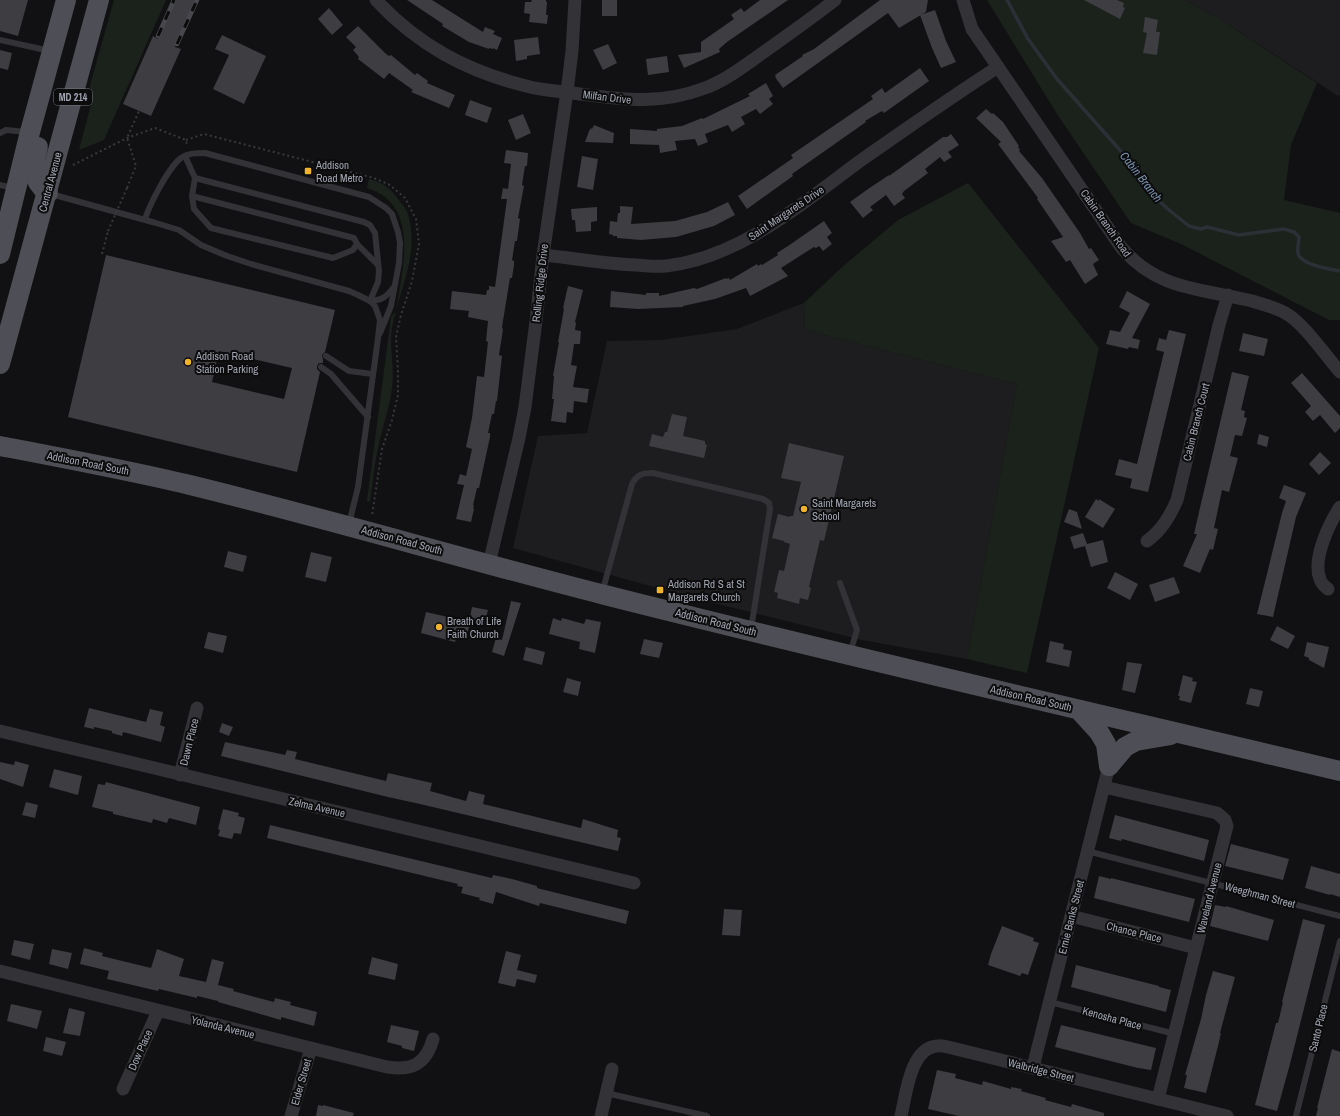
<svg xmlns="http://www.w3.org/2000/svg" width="1340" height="1116" viewBox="0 0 1340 1116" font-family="'Archivo Narrow',sans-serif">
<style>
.built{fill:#1d1d1f}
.green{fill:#1b221c}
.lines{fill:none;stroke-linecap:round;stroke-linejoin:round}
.stream{stroke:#293137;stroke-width:3.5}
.building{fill:#3d3d42;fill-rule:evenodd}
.path{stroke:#38393e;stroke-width:2;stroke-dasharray:2 3;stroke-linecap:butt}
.service{stroke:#323237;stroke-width:6}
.minor{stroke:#323237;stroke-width:13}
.primary{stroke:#4e4f56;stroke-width:20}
.rail-casing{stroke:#47484e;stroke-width:4.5}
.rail{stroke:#0c0c0d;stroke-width:3;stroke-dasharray:9;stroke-linecap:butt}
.path-bridge{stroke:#38393e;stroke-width:2;stroke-dasharray:2 3;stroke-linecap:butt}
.poi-dot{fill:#efb42b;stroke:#0c0c0d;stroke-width:1.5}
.labels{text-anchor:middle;stroke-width:4;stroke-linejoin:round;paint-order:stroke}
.shield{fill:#0c0c0d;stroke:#757881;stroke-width:1}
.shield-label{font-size:10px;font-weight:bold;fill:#a2a6b3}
.street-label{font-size:11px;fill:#a2a6b3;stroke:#0c0c0d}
.poi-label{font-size:11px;fill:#a2a6b3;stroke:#0c0c0d;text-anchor:start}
.water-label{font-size:12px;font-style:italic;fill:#7893ae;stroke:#0c0c0d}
</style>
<rect width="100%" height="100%" fill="#111012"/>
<g class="built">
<polygon points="1185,0 1340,0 1340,94 1338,96 1218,18"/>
<polygon points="804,303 805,330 1017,384 967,659 862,640 690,597 513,548 538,436 587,433 607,341 661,340 737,329"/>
</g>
<g class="green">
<polygon points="114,0 166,0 104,140 79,150 91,104 90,85"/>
<polygon points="987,0 1185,0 1218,18 1317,83 1291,145 1284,200 1340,213 1340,320 1329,320 1181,244 1131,223 1057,114"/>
<path d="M 369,179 C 383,182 393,190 400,202 C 403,205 407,210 408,214 C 420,255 399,289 392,328 C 389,348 395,368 392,388 C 390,406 384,422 380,439 C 375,459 373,481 370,502 L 367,501 L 391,317 L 396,311 C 402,270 421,204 367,188 Z"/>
<polygon points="968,183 1099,348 1027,673 967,659 1017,384 805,330 804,303 841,268 898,220"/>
</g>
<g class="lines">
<path class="stream" d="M 1007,0 L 1028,39 L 1057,79 L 1119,149 L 1157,199 L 1169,210 L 1189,226 L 1201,229 L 1207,227 L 1239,235 L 1284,229 L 1294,232 L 1299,237 C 1299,242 1297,248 1298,253 C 1300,265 1330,269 1340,271"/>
</g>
<g class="building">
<polygon points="0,0 28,0 18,36 0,31"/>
<polygon points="175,0 196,0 175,47 181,49 151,116 123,104 153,36 158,39"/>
<polygon points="407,0 432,0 483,32 485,27 495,31 493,34 502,38 497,50 493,48 493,49 489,48 489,49 469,42 442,26 443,24"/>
<polygon points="532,0 546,0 546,2 547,2 546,15 548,15 547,24 529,22 530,14 524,13 525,2 531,2"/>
<rect x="602" y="0" width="15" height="16"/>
<polygon points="760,0 788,0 727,42 719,49 720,52 684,68 678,55 701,52 701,42 734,19 731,15 741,8 744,12"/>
<polygon points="880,0 928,0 926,12 899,28 888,13 783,88 775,77 776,76 775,75 803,56 802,55 814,49"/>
<polygon points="1084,0 1117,0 1124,3 1123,7 1125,8 1120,19"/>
<polygon points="329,8 343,25 332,35 318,19"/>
<polygon points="935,10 946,41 956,62 941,68 932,48 920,15"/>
<polygon points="1145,17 1158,20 1156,32 1160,32 1157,55 1143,53 1147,33 1143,32"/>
<polygon points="358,26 386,54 389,56 391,55 415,75 417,73 428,81 427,83 455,95 449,108 411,92 413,90 389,73 384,79 358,59 359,57 353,50 356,47 346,37"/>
<polygon points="222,35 266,56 244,104 213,89 229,55 215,49"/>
<polygon points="538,37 540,54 527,56 527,59 516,61 514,40"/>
<polygon points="608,44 617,63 603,70 593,50"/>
<polygon points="0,50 12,53 8,70 0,68"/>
<polygon points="667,56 669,72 648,75 646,59"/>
<polygon points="920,68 929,81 884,113 882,111 865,121 866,122 792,174 793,176 747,209 738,196 793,158 791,155 873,99 871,96 882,88 885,93"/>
<polygon points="766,83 773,96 769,99 773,104 760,114 756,109 741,117 745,124 732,132 728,125 705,134 708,142 698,146 695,139 675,141 677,150 660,153 659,145 630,144 630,129 657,131 657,129 682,126 702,118 703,119 750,96 748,94"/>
<polygon points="470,100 492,108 487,123 465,115"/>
<polygon points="986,109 992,114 993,113 1003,122 1019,146 1018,147 1020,150 1019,151 1042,178 1080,233 1089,249 1091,248 1099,260 1093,264 1098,275 1085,284 1070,260 1066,262 1051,241 1063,237 1037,199 1038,198 998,144 1001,142 976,118"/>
<polygon points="523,114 531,133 516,140 508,120"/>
<polygon points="594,125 614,133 613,143 585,142 589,131 591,128 592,129"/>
<polygon points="951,134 959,145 948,152 952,157 944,162 940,157 925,169 928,173 904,191 902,194 905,198 894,206 886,195 870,207 873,210 863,218 850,202 868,189 889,175 889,176 943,137 947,137"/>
<polygon points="506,150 528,153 527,166 525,166 522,185 524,186 518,218 520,219 517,241 515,241 512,260 514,261 514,265 512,278 510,278 502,327 503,330 499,355 502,356 497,401 496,401 494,414 492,414 488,433 490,433 490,437 479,488 477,488 473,505 474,506 473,509 474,509 471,522 456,519 464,485 457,484 460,474 466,476 472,449 466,447 472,418 477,376 484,377 488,342 486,341 488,321 468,317 469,311 450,309 452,291 486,295 487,290 489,290 489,286 495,287 507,199 501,199 503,188 508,189 511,164 504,163"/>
<polygon points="582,156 598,159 593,190 577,187"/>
<polygon points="728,202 735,215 714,226 676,237 641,240 617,238 617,236 613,236 613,235 609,234 610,221 617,222 618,213 620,213 620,206 633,207 631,224 675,221 707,212"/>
<polygon points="597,207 597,221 591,222 591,231 576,232 575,220 572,220 571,209"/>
<polygon points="824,221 832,233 827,237 832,244 823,251 819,246 816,248 814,247 781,268 788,276 750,296 746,288 715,299 683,306 683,307 638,309 610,307 611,291 646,295 646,293 659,293 659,296 694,288 697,289 726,278 726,279 729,278 730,280 757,264 758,266 761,264 762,265 778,255 777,253 788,246"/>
<path d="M 106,255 L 335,310 L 325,352 L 322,355 L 323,360 L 323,363 L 319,363 L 317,366 L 317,369 L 320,372 L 297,472 L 68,417 ZM 219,351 L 292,368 L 284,399 L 212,382 Z"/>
<polygon points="568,286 583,290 575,322 576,323 575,330 581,331 580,344 574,344 571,365 577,366 573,387 589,389 587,403 574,401 573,413 567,412 566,423 551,421 554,399 552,399 554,376 553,376 559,342 558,342 564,309 563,308"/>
<polygon points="1127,291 1150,304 1132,338 1140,340 1138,349 1129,347 1128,349 1106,344 1110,330 1120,332 1130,313 1119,307"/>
<polygon points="1169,330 1186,334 1148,492 1130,488 1132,479 1115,475 1119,459 1137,464 1164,352 1156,350 1159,338 1166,340"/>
<polygon points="1243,333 1268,339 1264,356 1239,351"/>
<polygon points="1232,372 1249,376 1241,410 1245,411 1244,417 1247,418 1242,436 1235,435 1230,456 1238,458 1229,492 1222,490 1214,528 1218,529 1213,550 1210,549 1200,573 1183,566 1197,534 1194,534 1199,512"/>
<polygon points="1302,373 1340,416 1340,428 1335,433 1320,415 1313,421 1305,412 1311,406 1291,383"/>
<polygon points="672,414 687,417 683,436 705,441 705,444 707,445 704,458 649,446 652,434 663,437 665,432 667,432"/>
<polygon points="1259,434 1269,437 1267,447 1257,444"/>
<polygon points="789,443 844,456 824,541 820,540 809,587 811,588 808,600 800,598 799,604 777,598 778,593 774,592 779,570 784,571 790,544 784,542 784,541 772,538 778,514 790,517 790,516 793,516 801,482 781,478"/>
<polygon points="1320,452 1331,463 1319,475 1309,464"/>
<polygon points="1284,485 1306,493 1296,517 1273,617 1257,614 1282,513 1286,501 1279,498"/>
<polygon points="1096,499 1099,501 1099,499 1115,509 1103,528 1085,517"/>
<polygon points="1069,509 1077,512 1082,529 1064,522"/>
<polygon points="1083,533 1087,544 1103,540 1108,562 1091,567 1085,546 1074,549 1070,537"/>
<polygon points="228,551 247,556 243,572 224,567"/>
<polygon points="311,552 332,557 326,582 305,577"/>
<polygon points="1115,572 1138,584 1130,600 1107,588"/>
<polygon points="1174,577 1180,593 1155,602 1149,585"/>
<polygon points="511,601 521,603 504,656 492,652 496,638 502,640"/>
<polygon points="472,607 488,610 484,625 469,622"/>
<polygon points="426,612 470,622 466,640 456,638 455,642 421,633"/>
<polygon points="553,618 561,621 562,618 584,624 586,619 601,622 595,653 579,649 580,642 549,634"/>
<polygon points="1277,626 1295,636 1288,649 1270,640"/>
<polygon points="208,632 227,636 223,653 204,648"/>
<polygon points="644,639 663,643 659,658 640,654"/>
<polygon points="1050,641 1064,644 1063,649 1072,651 1069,667 1046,662"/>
<polygon points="1307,642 1329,647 1324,668 1309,660 1309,658 1304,656"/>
<polygon points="526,647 545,652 542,665 523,660"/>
<polygon points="1127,662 1142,664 1135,693 1122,690"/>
<polygon points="1183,675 1193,678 1192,681 1197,682 1191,703 1179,700 1180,696 1178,696"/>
<polygon points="567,678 581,682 578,696 563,692"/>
<polygon points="1250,688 1263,691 1259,707 1246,704"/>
<polygon points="89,708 146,722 150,709 163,712 160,725 165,727 161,742 123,732 122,736 112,733 112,731 94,727 94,729 84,727"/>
<polygon points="222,723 233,727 229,736 219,732"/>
<polygon points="225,742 281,754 285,755 287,750 297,752 295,759 386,781 388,773 432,783 430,791 466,801 469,791 485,795 483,804 581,828 583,819 618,830 617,837 621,838 618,851 420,804 388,797 221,756"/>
<polygon points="15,761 29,765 23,787 0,779 0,762 14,765"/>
<polygon points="54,769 82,776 78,795 49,787"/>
<polygon points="106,782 200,807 196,825 169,818 167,823 153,819 152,823 113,814 113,812 92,807 98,784 105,785"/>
<polygon points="26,802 38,805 35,818 22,815"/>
<polygon points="223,809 239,813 238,816 245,818 241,834 234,833 232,839 218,836 220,830 218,829"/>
<polygon points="1115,815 1209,840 1204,861 1122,839 1121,841 1109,838"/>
<polygon points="270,825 492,878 493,875 512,879 537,886 537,888 629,911 626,924 540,903 539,906 496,892 493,904 479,900 480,898 461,893 463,887 457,886 458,884 267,838"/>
<polygon points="1231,844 1289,859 1283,880 1225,866"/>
<polygon points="1311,866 1340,874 1340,897 1330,894 1330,895 1305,888"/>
<polygon points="1099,876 1111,879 1111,878 1195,899 1189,922 1094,898"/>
<polygon points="1215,905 1226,907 1226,906 1274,920 1268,941 1210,926"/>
<polygon points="724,909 742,910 740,936 722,935"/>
<polygon points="1303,919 1325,925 1290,1064 1277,1111 1255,1105 1276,1023 1278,1023 1283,1002 1282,1002"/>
<polygon points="1002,926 1034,938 1033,941 1039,943 1028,975 1022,973 1020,976 988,965 991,954"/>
<polygon points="14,940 34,944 30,960 11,955"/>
<polygon points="84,948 103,953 102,956 151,968 157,949 184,959 179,976 206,982 212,959 224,962 218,985 234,989 233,991 274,1002 275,998 291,1002 290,1005 317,1012 314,1026 281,1017 281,1020 218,1002 218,1001 197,996 197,998 159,989 158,991 107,979 109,971 80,964"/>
<polygon points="52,949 72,953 68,969 49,964"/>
<polygon points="506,951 521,955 517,970 537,975 535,983 517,979 515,987 498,983"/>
<polygon points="372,957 398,964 395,980 368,974"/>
<polygon points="1076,965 1159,986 1159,987 1171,990 1166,1012 1071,987"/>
<polygon points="1213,971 1235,977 1220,1033 1221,1033 1218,1046 1206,1093 1184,1088 1187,1075 1185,1075 1201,1019 1206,995"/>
<polygon points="11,1004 42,1011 37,1029 7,1021"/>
<polygon points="69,1008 85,1012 80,1036 63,1033"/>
<polygon points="391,1025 419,1031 414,1051 402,1048 402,1046 387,1042"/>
<polygon points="1061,1025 1156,1048 1151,1070 1138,1068 1055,1047"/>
<polygon points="46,1037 66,1042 62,1056 43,1051"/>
<polygon points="1332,1049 1340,1052 1340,1116 1316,1116 1318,1108 1317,1108"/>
<polygon points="937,1070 956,1074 955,1078 982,1085 983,1081 1011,1089 1011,1087 1022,1089 1021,1091 1046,1098 1045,1100 1071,1107 1072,1104 1104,1113 1104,1116 959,1116 928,1109"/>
<polygon points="318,1105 323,1106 323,1105 354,1113 353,1116 316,1116"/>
</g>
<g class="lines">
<g class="path">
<polyline points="186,140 204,134 374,178 390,185 405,198 416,219 419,244 412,281 401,315 396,337 398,371 398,395 392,420 382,449 372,516"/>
<polyline points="73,165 127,138 155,128 186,140 187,145"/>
<polyline points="127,188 136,166 127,138 139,111"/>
<polyline points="102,254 108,231"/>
</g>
<g class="service">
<polyline points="0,40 50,51"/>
<polyline points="0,133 6,130 26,132"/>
<polyline points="185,156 195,178 192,196 194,209 211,228 333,258 353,250 357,244"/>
<polyline points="195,178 364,222 370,225 375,233 379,271 378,282 370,301"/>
<polyline points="0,185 13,188"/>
<polyline points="51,194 156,223 179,230 201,245 227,256 251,264 349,291 358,295 370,301 375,306 380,320 378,338 358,487 349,524"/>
<polyline points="192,196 354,238 357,244 378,265"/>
<path d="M 145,219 C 150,204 168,168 181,158 C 188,153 197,153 205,153 L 369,197 L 386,208 L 392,214 L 398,232 L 400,243 L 399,263 L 391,306 L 380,333"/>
<path d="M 370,301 C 383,300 386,297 394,287"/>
<polyline points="326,356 349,371 373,374"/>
<polyline points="321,367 331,374 368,417"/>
<polyline points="840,583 857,630 850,653"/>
<path d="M 602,593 L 632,484 C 637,474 643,473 653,473 L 763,499 L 769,503 L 770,509 L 751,629"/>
<polyline points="1087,851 1340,916"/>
<polyline points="1050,1002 1175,1034"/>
<polyline points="606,1093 707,1116"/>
<polyline points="1296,1116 1340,941"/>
</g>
<g class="minor">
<path d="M 376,0 C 418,45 466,71 526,86 C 543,91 562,91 580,94 C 626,100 660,105 705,88 C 727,80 745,65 764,52 C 788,35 812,18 835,0"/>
<path d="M 963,0 L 972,29 L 1121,247 C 1158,291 1201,288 1252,301 C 1264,305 1276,307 1287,314 C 1304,324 1326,356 1340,372"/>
<path d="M 543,255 C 574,258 605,264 636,265 C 646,266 656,267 666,266 C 739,258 803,203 860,161 C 906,129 951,97 998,67"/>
<path d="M 1147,541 C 1162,530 1170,516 1177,500 L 1219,325 L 1228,295"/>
<polyline points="489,564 519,438 525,407 536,321 543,255 567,92 572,51 575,0"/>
<path d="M 1328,589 C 1324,586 1321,583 1320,579 C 1312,559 1329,524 1340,507"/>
<polyline points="0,731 634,883"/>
<polyline points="180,775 197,708"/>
<polyline points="1104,787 1217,813 1225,820 1227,826 1158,1099"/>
<polyline points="1071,916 1196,948"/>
<path d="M 0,971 L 387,1067 C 412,1071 426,1064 433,1039"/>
<polyline points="1033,1067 1109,766"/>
<polyline points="123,1089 158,1011"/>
<polyline points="291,1116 311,1048"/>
<polyline points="601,1116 612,1069"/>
<path d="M 901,1116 C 906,1095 910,1048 937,1046 C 942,1045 948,1047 952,1048 L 1227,1116"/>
</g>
<g class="primary">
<path d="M 38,147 C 33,167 30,179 48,193"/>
<polyline points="0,254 30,132 66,0"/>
<polyline points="0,364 99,0"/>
<path d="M 0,446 C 63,458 127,470 190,485 C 329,519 467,560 605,595 C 850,657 1095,713 1340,771"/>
<polyline points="1079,710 1099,732 1106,744 1109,766"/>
<polyline points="1109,766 1125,747 1136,741 1171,735"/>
</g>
<defs>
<g id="rail">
<polyline points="158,36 174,0"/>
<polyline points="177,44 197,0"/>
</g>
</defs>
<use href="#rail" class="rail-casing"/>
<use href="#rail" class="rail"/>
<polyline class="path-bridge" points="108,231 127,188"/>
</g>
<g class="poi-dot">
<rect x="304" y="167" width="8" height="8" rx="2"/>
<circle cx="188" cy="362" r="4"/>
<circle cx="804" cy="509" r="4"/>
<rect x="656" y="586" width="8" height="8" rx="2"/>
<circle cx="439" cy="627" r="4"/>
</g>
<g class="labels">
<rect class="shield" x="54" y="89" width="38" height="16" rx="3"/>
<g class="shield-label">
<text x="73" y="101">MD 214</text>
</g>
<g class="street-label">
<text transform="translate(607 97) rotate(7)" y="4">Milfan Drive</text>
<text transform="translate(50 182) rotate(-75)" y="4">Central Avenue</text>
<text transform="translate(786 213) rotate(-34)" y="4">Saint Margarets Drive</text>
<text transform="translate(1106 223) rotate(55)" y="4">Cabin Branch Road</text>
<text transform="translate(540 283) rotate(-84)" y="4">Rolling Ridge Drive</text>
<text transform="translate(1196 422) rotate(-76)" y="4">Cabin Branch Court</text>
<text transform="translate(88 463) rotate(11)" y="4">Addison Road South</text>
<text transform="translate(402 540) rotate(15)" y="4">Addison Road South</text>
<text transform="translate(716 622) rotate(14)" y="4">Addison Road South</text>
<text transform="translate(1031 698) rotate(13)" y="4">Addison Road South</text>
<text transform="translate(189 742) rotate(-76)" y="4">Dawn Place</text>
<text transform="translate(317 807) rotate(13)" y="4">Zelma Avenue</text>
<text transform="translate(1260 895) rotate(15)" y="4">Weeghman Street</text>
<text transform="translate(1209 898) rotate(-76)" y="4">Waveland Avenue</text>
<text transform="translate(1071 917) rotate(-76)" y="4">Ernie Banks Street</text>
<text transform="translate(1134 932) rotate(14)" y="4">Chance Place</text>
<text transform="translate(1112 1018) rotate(15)" y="4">Kenosha Place</text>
<text transform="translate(223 1027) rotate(14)" y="4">Yolanda Avenue</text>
<text transform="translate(1318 1028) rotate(-76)" y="4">Santo Place</text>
<text transform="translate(140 1050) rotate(-66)" y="4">Dow Place</text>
<text transform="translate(1041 1070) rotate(14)" y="4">Walbridge Street</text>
<text transform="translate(301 1082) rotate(-74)" y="4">Elder Street</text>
</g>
<g class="poi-label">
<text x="316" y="169">Addison<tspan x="316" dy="13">Road Metro</tspan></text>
<text x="196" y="360">Addison Road<tspan x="196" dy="13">Station Parking</tspan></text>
<text x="812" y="507">Saint Margarets<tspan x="812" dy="13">School</tspan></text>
<text x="668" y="588">Addison Rd S at St<tspan x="668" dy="13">Margarets Church</tspan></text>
<text x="447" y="625">Breath of Life<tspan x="447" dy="13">Faith Church</tspan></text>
</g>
<g class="water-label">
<text transform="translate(1141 177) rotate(52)" y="4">Cabin Branch</text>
</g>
</g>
</svg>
